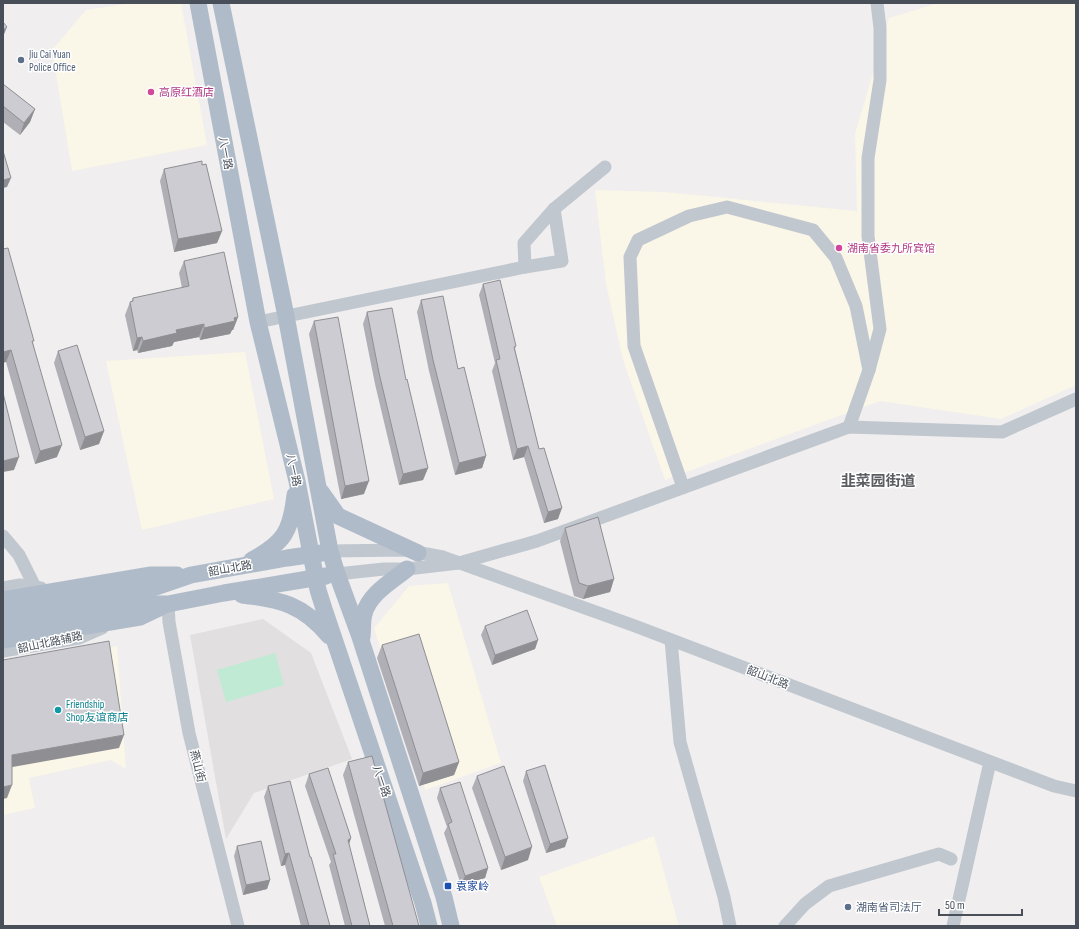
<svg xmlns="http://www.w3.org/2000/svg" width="1079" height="929" viewBox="0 0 1079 929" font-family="'Sofia Sans Condensed','Noto Sans SC',sans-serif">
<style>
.commercial{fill:#faf6e8}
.education{fill:#e1dfdf}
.green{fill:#c0ead4}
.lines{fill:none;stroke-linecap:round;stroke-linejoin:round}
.minor{stroke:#c0c7cf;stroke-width:13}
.major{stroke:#b0bbca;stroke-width:17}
.wall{fill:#afafb5}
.shaded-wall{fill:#8f8f93}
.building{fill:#ccccd2;stroke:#8f8f93}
.service-dot{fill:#5c6f8a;stroke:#fff;stroke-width:1.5}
.hotel-dot{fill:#d1479c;stroke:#fff;stroke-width:1.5}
.culture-dot{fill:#0f9aa8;stroke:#fff;stroke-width:1.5}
.transit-dot{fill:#1a4fb4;stroke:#fff;stroke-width:1.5}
.labels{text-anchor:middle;stroke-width:3;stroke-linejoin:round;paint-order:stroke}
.service-label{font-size:11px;fill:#4e5e75;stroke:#fff;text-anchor:start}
.hotel-label{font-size:11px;fill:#b23c85;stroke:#fff;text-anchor:start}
.street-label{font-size:11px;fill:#484f59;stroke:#fff}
.culture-label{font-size:11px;fill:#0d838f;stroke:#fff;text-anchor:start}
.transit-label{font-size:11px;fill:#164399;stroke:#fff;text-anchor:start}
.district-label{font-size:15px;font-weight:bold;fill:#5b5d62;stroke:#fff}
</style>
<rect width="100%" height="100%" fill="#f0eeee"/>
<g class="commercial">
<polygon points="132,3 181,3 207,145 72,171 52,50 86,10"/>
<polygon points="938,3 1076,3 1076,385 1001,419 880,401 665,480 623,360 606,284 595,190 664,192 857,211 855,134 889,18"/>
<polygon points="245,352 274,499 142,530 106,361"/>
<polygon points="448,583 501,763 425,790 374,628 409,586"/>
<polygon points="117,646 126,769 111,760 29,778 35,808 3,815 3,669"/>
<polygon points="654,836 679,926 557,926 539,877"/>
</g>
<polygon class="education" points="263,619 311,653 352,759 254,793 226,839 190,635"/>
<polygon class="green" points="275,653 284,685 226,702 217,670"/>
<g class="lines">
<g class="minor">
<polyline points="525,267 524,243 554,209 605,167"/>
<polyline points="258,322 525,267 562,261 554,209"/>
<polyline points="849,427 869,370 880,329 868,236 868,158 880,80 880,28 877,3"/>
<polyline points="683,487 634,346 630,257 638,240 689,216 727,207 813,230 836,258 856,306 869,370"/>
<polyline points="3,536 19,555 35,587"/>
<polyline points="330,551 405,550 443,557 635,626 1054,786 1076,791"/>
<polyline points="337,574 384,569 407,569 459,563 537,541 849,427 1002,432 1076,399"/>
<polyline points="3,588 20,585 41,588"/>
<polyline points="168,604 169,622 189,733 238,926"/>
<polyline points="671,640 680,742 724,897 730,926"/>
<polyline points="3,651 79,638 102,628"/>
<polyline points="785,926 805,904 829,886 939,854 951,859"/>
<polyline points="953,926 990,762"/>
</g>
<g class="major">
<polyline points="198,3 258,322 297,481 318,590 324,609 423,903 429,926"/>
<polyline points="221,3 286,316 330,551 337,574 359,634 444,897 451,926"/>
<polyline points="321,492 338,516 418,553"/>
<path d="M 252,560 C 284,543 291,531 295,495"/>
<path d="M 242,595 C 280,599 304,605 329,636"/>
<polyline points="3,600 151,575 177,575"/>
<polyline points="3,614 153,588 191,575 287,558 322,553"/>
<polyline points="3,627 138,604 168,604 224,593 326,576"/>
<path d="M 362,637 C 363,629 362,621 364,614 C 369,594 392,581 407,569"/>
<polyline points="3,640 140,617 163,606"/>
</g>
</g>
<g class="wall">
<polygon points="3,84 35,109 30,122 20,135 3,122"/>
<polygon points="202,165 222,231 217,243 174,252 160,181 164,169"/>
<polygon points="3,249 33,343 57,457 35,464 6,362"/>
<polygon points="184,261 238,317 233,330 232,330 230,334 200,340 199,337 174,342 172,346 138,353 137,350 133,351 125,315 130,302 131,302 133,298 182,288 179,273"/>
<polygon points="483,284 516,346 515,349 539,449 558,519 544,523 524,457 513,460 492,371 495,363 479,295"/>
<polygon points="421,300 458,369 486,456 482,468 455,475 429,371 417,312"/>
<polygon points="367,312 406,380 428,468 423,480 399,485 375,384 363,324"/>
<polygon points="314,321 364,494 341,499 309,334"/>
<polygon points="58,351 104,431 99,444 80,450 54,363"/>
<polygon points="565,528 614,579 610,592 583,599 574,596 560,541"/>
<polygon points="485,626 538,640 535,649 492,665 481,635"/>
<polygon points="382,645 459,762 454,775 419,786 377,658"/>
<polygon points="348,762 419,926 385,926 343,775"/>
<polygon points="526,771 565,847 546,853 523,781"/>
<polygon points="309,774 351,838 349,844 370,926 345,926 329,865 331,862 305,786"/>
<polygon points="477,776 528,860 501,870 472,788"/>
<polygon points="268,786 310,857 330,926 301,926 285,865 281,866 264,797"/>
<polygon points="440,788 488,868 485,878 461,885 444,833 447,827 437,798"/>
<polygon points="237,846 270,880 267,889 243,895 234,856"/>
</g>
<g class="shaded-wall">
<polygon points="7,27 3,37 3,30"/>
<polygon points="35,109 30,122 20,135 24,123"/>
<polygon points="11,178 7,187 3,188 3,180"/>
<polygon points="222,231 217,243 174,252 178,239"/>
<polygon points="238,317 233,330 232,330 230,334 200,340 204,328"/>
<polygon points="204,324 199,337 174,342 172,346 138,353 143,341 176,330"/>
<polygon points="142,337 137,350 133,351 137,338"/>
<polygon points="11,350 6,362 3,363 3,352"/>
<polygon points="104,431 99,444 80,450 85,437"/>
<polygon points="62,445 57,457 35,464 40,451"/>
<polygon points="528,446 524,457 513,460 517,449"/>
<polygon points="486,456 482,468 455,475 459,463"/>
<polygon points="19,457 14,470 3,472 3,461"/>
<polygon points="428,468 423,480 399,485 403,474"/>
<polygon points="369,481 364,494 341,499 345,486"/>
<polygon points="562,508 558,519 544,523 548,512"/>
<polygon points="614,579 610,592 583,599 588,586"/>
<polygon points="538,640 535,649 492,665 495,655"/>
<polygon points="124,735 119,748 7,768 12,755"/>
<polygon points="459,762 454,775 419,786 423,773"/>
<polygon points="12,785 7,798 3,799 3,787"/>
<polygon points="351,838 347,850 348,840"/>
<polygon points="568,838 565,847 546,853 550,844"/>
<polygon points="532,847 528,860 501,870 505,857"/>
<polygon points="289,853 285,865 281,866 285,854"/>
<polygon points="488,868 485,878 461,885 465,876"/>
<polygon points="270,880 267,889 243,895 246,885"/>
</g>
<g class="building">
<polygon points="3,22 7,27 3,30"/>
<polygon points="3,84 35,109 24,123 3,106"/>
<polygon points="3,151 11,178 3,180"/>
<polygon points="202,161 202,165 206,164 222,231 178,239 164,169"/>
<polygon points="8,248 34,341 32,341 62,445 40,451 11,350 3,352 3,249"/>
<polygon points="224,252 238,317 234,318 235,321 204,328 204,324 176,330 177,333 143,341 142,337 137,338 130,302 133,301 133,298 189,286 184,261"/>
<polygon points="500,280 516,346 514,347 539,449 544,448 562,508 548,512 528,446 517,449 496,360 500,359 483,284"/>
<polygon points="443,296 458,369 464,367 486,456 459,463 433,360 421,300"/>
<polygon points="392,308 406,380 407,379 428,468 403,474 379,373 367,312"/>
<polygon points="338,317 369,481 345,486 314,321"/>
<polygon points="77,345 104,431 85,437 58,351"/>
<polygon points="3,393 19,457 3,461"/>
<polygon points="598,517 614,579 588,586 579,583 565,528"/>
<polygon points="527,610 538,640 495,655 485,626"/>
<polygon points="419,634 459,762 423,773 382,645"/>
<polygon points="109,641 124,735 12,755 12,785 3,787 3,660"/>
<polygon points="372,756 419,926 393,926 348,762"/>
<polygon points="545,765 568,838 550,844 526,771"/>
<polygon points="504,766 532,847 505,857 477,776"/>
<polygon points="328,768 351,838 348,840 370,926 352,926 333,854 336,854 309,774"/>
<polygon points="290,781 310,857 311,857 330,926 309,926 289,853 285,854 268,786"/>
<polygon points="460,782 488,868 465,876 448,824 452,822 440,788"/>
<polygon points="261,841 270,880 246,885 237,846"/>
</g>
<g class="service-dot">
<circle cx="21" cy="60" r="4"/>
<circle cx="848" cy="907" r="4"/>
</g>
<g class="hotel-dot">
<circle cx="151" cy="92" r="4"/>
<circle cx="839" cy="248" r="4"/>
</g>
<circle class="culture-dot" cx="58" cy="710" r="4"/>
<rect class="transit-dot" x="444" y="882" width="8" height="8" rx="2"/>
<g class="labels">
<g class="service-label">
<text x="29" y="58">Jiu Cai Yuan<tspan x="29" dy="13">Police Office</tspan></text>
<text x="856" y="911">湖南省司法厅</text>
</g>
<g class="hotel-label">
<text x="159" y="96">高原红酒店</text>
<text x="847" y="252">湖南省委九所宾馆</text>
</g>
<g class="street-label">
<text transform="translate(226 153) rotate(79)" y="4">八一路</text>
<text transform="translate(294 470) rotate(77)" y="4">八一路</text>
<text transform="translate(230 568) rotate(-10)" y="4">韶山北路</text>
<text transform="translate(50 642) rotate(-12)" y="4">韶山北路辅路</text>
<text transform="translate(768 677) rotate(21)" y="4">韶山北路</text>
<text transform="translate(198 766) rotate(76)" y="4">燕山街</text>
<text transform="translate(382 781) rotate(71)" y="4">八一路</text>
</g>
<g class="culture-label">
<text x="66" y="708">Friendship<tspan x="66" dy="13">Shop友谊商店</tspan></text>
</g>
<g class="transit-label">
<text x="456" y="890">袁家岭</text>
</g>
<g class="district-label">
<text x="878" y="486">韭菜园街道</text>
</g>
</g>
<rect width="1079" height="929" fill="none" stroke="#484f59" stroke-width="8"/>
<path d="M939 909v6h83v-6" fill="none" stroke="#484f59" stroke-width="2"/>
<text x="945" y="909" font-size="12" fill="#484f59" stroke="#ffffff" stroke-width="3" paint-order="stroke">50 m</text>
</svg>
